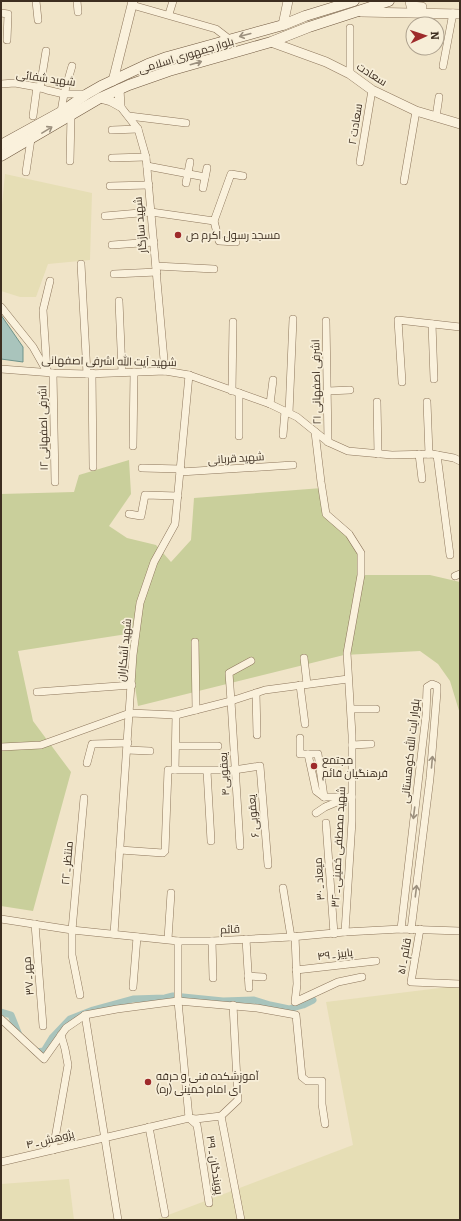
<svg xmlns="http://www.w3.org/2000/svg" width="461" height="1221" viewBox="0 0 461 1221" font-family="Bitter,Cairo,serif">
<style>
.farmland{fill:#e6deb5}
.green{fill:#c9cf9b}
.water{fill:#a9c4bc;stroke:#6f938a}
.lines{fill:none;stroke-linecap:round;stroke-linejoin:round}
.canal{stroke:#a9c4bc;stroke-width:7}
.minor-casing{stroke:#8d765c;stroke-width:8}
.tertiary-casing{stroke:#8d765c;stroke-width:10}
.secondary-casing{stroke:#6f573f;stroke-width:11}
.minor{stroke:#faf1dc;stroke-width:7}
.tertiary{stroke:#faf1dc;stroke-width:9}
.secondary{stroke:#faf1dc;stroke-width:10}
.oneway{stroke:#9c907e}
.poi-dot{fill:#9e2a2b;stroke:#f7eed8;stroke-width:1.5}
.labels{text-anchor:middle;stroke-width:3.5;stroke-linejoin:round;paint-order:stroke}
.street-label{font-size:11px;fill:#3d2e20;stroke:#f7eed8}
.poi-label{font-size:11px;fill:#3d2e20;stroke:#f7eed8;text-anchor:start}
</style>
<rect width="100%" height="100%" fill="#f0e4c8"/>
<g class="farmland">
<polygon points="5,174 92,193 90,260 48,264 36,297 20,297 1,291 1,215"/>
<polygon points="456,986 460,987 460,1220 155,1220 353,1145 326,1002"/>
<polygon points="69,1179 74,1220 1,1220 1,1184"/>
</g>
<polygon class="green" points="129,460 131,494 109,526 127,538 156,545 171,562 191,540 194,498 322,488 326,514 361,553 362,575 430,575 460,582 460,714 450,681 438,664 420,651 344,655 138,706 127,634 18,651 33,721 71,772 33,911 1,906 1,494 74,492 79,475"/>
<polygon class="water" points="1,315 23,347 23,362 1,359"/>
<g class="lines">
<g class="canal">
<polyline points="1,1012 11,1015 19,1035"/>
<polyline points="33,1049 36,1052 44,1051 52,1038 70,1019 93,1010 133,999 165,998 173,996 223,1001 254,1000 270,1005 289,1009 303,1005 313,1000"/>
</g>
<defs>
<g id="minor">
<polyline points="36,1 38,20"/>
<polyline points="77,1 78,12"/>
<polyline points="132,5 216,29 229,39"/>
<polyline points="1,13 8,14 7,40"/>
<polyline points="169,14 173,1"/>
<polyline points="443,66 453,13"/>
<polyline points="350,74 350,28"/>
<polyline points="1,84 15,83 37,87 47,90 64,94 87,94"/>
<polyline points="40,88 46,51"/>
<polyline points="120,106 138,129 146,157 165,371"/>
<polyline points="61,112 64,94 72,66"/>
<polyline points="33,116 37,87"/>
<polyline points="129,116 186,123"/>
<polyline points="436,117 439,97"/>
<polyline points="112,130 138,129"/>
<polyline points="112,158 146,157"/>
<polyline points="70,161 71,115"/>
<polyline points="360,162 372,90"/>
<polyline points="147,166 205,177"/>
<polyline points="26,172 31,139"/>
<polyline points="404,181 416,111"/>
<polyline points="186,183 190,162"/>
<polyline points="110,186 149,185"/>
<polyline points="203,188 207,168"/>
<polyline points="105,216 151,212 214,221 231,174 243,176"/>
<polyline points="214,221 219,241 236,242"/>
<polyline points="112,245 154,242"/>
<polyline points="81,264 87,374"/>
<polyline points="156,266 214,269"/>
<polyline points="114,274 157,272"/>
<polyline points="119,301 122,372"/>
<polyline points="1,307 33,347 46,370"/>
<polyline points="326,321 328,442"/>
<polyline points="432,324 434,379"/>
<polyline points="1,369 53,373 87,374 165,371 189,375 270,404 297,417 328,442 348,451 392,455 432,454 454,458 460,461"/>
<polyline points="47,371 43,310 50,281"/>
<polyline points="53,373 55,482"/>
<polyline points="92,373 93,467"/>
<polyline points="402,382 398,320 460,327"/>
<polyline points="232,391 233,322"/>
<polyline points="328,391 350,390"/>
<polyline points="377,402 378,454"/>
<polyline points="427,402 429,454"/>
<polyline points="270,404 273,380"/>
<polyline points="289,413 293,319"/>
<polyline points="315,432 321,482 326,514 349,534 361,553 361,575 347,653 352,735 352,821 345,932"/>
<polyline points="283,435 285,411"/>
<polyline points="239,436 239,393"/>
<polyline points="133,446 134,372"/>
<polyline points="419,454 422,479"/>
<polyline points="437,455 450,555"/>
<polyline points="142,468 181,469"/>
<polyline points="180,472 293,465"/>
<polyline points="129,514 141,516 145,495 178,496"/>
<polyline points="455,576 460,574"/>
<polyline points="195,642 196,710"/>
<polyline points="304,658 307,684"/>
<polyline points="300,685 305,724"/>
<polyline points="37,692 132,685"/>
<polyline points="256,693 257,735"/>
<polyline points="351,709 376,709"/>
<polyline points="300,738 300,754 318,754 324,797 352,797"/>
<polyline points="352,745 371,744"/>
<polyline points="176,746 218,746"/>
<polyline points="1,747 41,745 130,713 176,715 231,701 265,690 348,679"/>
<polyline points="127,750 150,751"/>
<polyline points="308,754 316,791 324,797"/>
<polyline points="87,763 92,744 128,743"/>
<polyline points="175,770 176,715"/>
<polyline points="207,771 211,841"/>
<polyline points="316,813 325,807 344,799"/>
<polyline points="326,823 334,934"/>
<polyline points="240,846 231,701 229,673 251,661"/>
<polyline points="120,850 163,853 165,851 168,770 234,770 260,766 268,865"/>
<polyline points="283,888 291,937"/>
<polyline points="1,919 72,930 178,941 212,941 291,937 345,932 401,929 460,931"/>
<polyline points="35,924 43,1026"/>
<polyline points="401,929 426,715 427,687 432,684 437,686 437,692 430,778 411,930"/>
<polyline points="420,929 411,982 460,984"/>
<polyline points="114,934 133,655 140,603 154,562 175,524 189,375"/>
<polyline points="295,936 297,984 295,1002 338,982 362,977"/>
<polyline points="168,939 171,893"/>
<polyline points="246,939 249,988"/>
<polyline points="178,941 178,1001 189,1118 197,1125 209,1203"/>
<polyline points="212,941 213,978"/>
<polyline points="296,970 376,961"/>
<polyline points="248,976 263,977"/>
<polyline points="133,987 137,937"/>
<polyline points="80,995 72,955 72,930 84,798"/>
<polyline points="85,1015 118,1220"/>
<polyline points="1,1019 44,1059 66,1028 85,1015 117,1009 178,1001 257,1008 296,1015 302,1077 307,1081 322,1081 322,1104 325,1124"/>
<polyline points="221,1116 241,1220"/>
<polyline points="149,1127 165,1214"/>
<polyline points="53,1150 68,1065 65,1049 61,1035"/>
<polyline points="1,1162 189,1118 196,1119 221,1116 238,1100 233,1005"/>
</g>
<g id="tertiary">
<polyline points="410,1 411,6 422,7"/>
<polyline points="361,12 460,14"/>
<polyline points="283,25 288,1"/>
<polyline points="271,42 326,62 350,74 372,90 416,111 460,124"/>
<polyline points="113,81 133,1"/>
<polyline points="100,98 111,101 120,106 119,89"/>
</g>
<g id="secondary">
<polyline points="1,145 61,112 87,94 101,86 148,64 167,57 283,25 305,16 354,1"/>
<polyline points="1,156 100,98 129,85 169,71 271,42 309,27 389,1"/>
</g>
</defs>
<use href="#minor" class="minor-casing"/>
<use href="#tertiary" class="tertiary-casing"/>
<use href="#secondary" class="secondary-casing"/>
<use href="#minor" class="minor"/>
<use href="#tertiary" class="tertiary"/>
<use href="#secondary" class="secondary"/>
</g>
<defs><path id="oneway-shaft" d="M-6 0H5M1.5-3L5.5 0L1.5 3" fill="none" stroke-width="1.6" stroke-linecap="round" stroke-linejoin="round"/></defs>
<g class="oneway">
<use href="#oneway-shaft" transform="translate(245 35) rotate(165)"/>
<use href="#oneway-shaft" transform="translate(196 63) rotate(-16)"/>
<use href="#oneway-shaft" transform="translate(47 130) rotate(-31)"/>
<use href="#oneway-shaft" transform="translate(432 762) rotate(-85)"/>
<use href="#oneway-shaft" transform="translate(414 813) rotate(97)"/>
<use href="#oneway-shaft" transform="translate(416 891) rotate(-83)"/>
</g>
<g class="poi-dot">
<circle cx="178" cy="235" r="4"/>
<circle cx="314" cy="766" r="4"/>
<circle cx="148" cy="1082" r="4"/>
</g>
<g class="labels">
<g class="street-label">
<text transform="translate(186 55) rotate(-17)" y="4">بلوار جمهوری اسلامی</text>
<text transform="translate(372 74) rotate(32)" y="4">سعادت</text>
<text transform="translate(46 78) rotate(8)" y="4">شهید شفائی</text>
<text transform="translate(355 124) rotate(-81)" y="4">سعادت ۲</text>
<text transform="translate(140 225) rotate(-95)" y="4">شهید سازگار</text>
<text transform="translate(109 361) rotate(1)" y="4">شهید آیت الله اشرفی اصفهانی</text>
<text transform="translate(316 382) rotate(-91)" y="4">اشرفی اصفهانی ۲۱</text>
<text transform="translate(43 428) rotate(-91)" y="4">اشرفی اصفهانی ۱۲</text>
<text transform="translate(236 458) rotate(-4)" y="4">شهید قربانی</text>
<text transform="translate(124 650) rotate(-84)" y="4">شهید آشکاران</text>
<text transform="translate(410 751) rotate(-84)" y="4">بلوار آیت الله کوهستانی</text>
<text transform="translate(224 774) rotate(-93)" y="4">یعقوبی۴</text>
<text transform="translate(253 816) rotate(-95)" y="4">یعقوبی ۶</text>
<text transform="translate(338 847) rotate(-87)" y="4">شهید مصطفی خمینی ـ ۳۲</text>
<text transform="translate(67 863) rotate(-85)" y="4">منتظر ـ ۲۲</text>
<text transform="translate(319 879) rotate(-94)" y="4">میعاد ـ ۳۰</text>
<text transform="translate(230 929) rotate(-3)" y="4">قائم</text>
<text transform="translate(335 954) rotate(-7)" y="4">پاییز ـ ۴۹</text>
<text transform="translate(404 956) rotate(-80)" y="4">قائم ـ ۵۱</text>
<text transform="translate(28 976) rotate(-95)" y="4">مهر ـ ۳۷</text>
<text transform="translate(50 1139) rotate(-13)" y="4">پژوهش ـ ۴</text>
<text transform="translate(215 1165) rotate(81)" y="4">پویندگان ـ ۳۹</text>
</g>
<g class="poi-label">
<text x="186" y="239">مسجد رسول اکرم ص</text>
<text x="322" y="764">مجتمع<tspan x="322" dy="13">فرهنگیان قائم</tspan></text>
<text x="156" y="1080">آموزشکده فنی و حرفه<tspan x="156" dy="13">ای امام خمینی (ره)</tspan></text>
</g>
</g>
<rect width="461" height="1221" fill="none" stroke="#3d2e20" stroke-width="4"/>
<g transform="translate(425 36) rotate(87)"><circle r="19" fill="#f7eed8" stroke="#ada18e"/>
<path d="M0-3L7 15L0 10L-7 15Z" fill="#9e2a2b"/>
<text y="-6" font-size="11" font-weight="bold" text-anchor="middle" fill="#3d2e20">N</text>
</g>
</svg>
